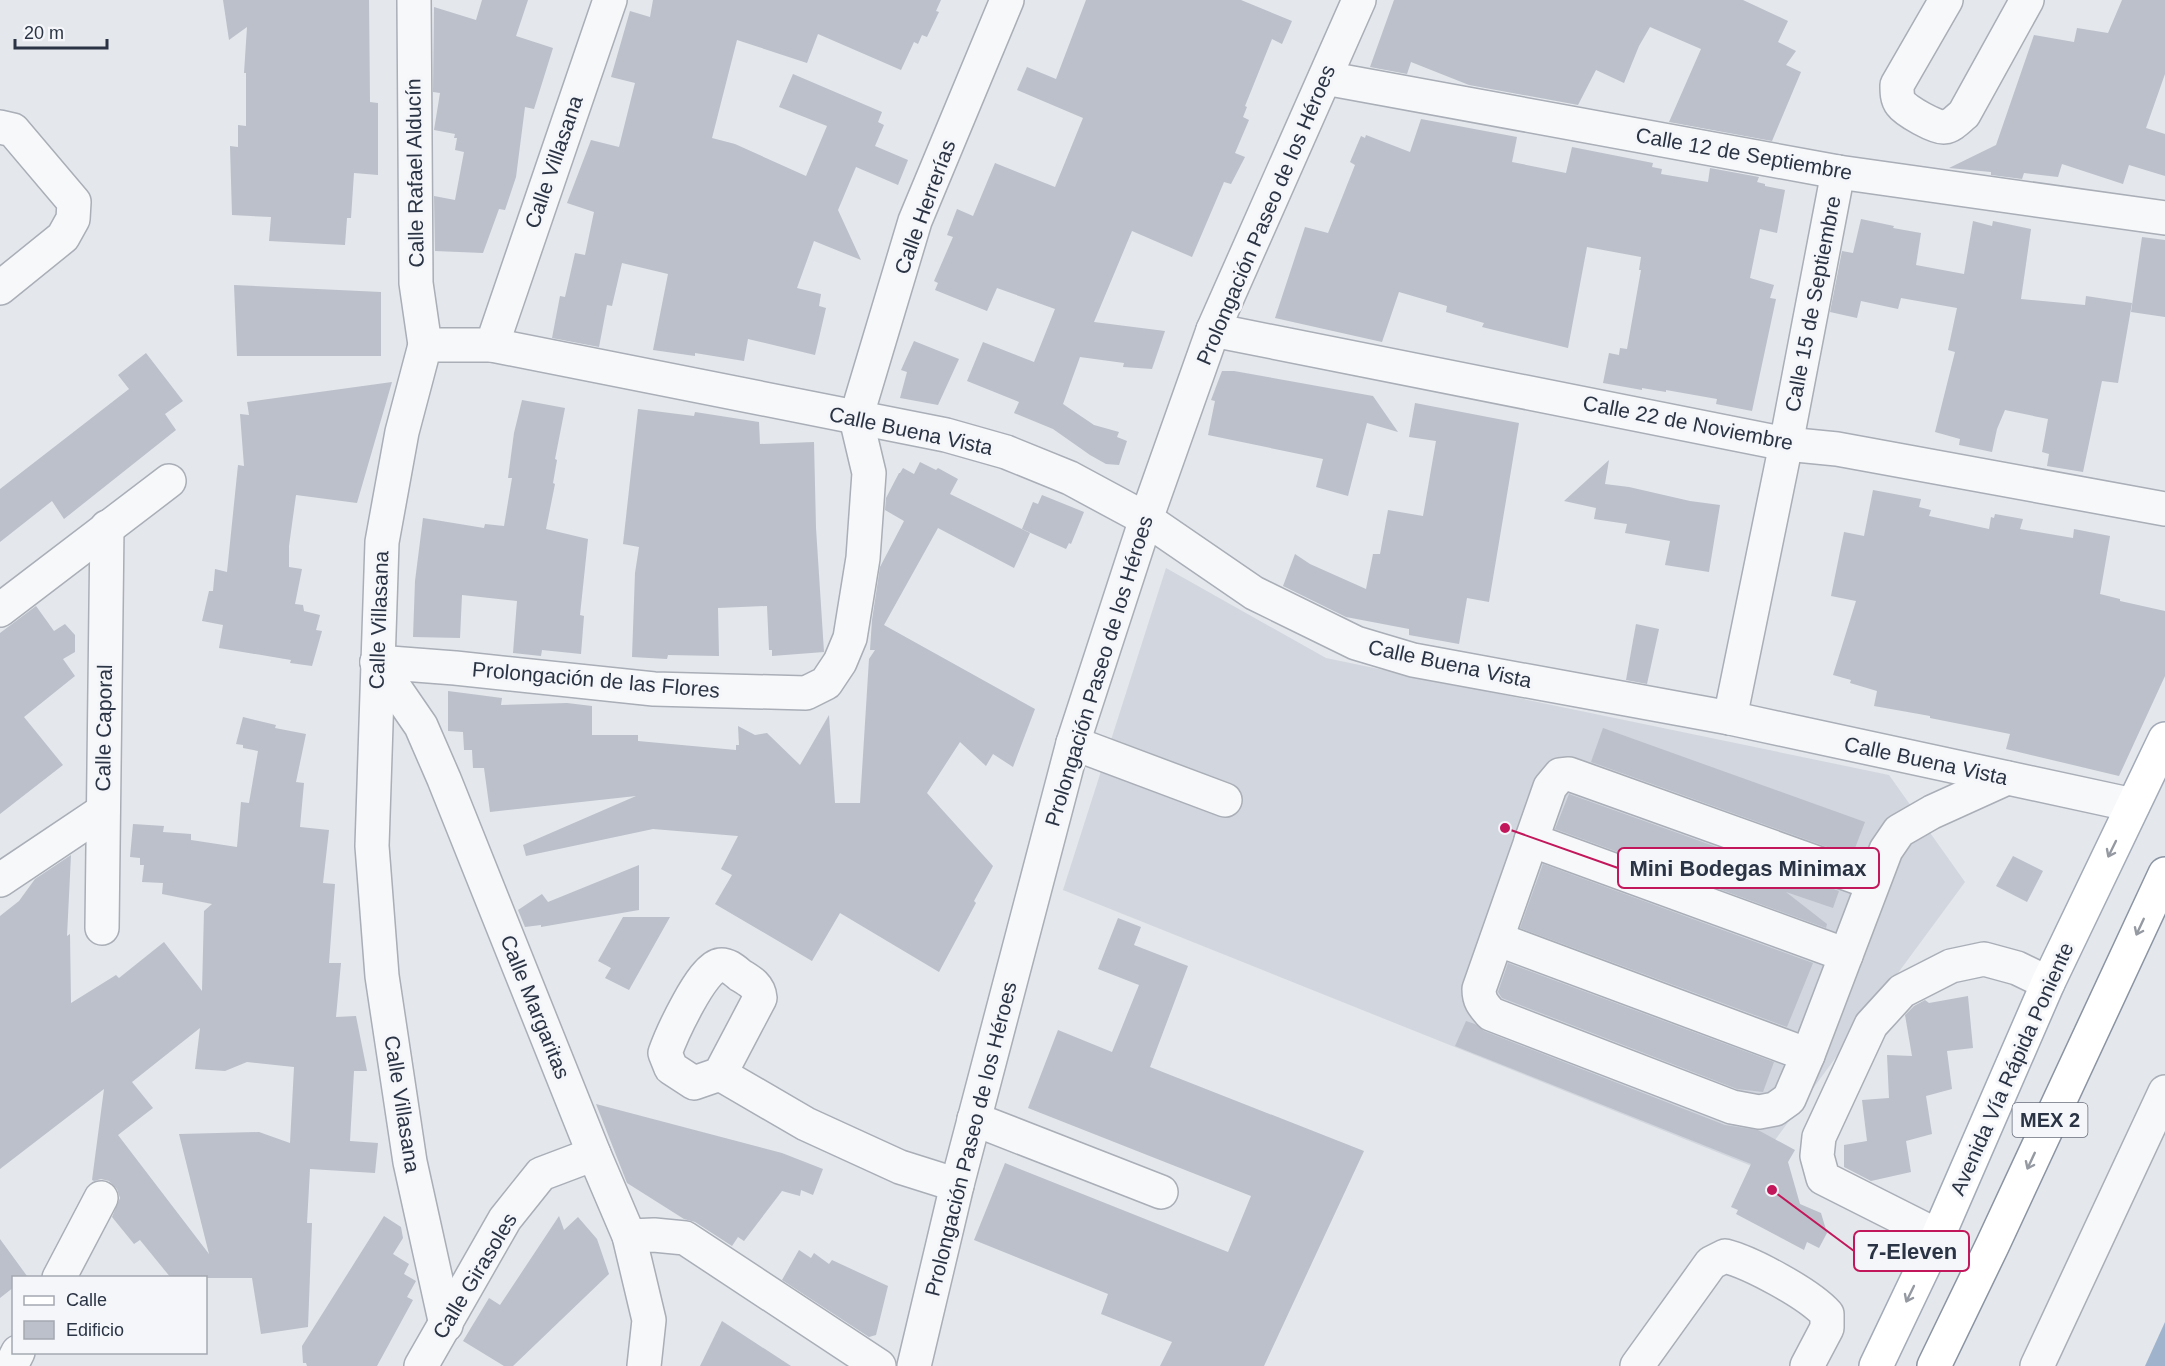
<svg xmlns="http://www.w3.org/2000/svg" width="2165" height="1366" viewBox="0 0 2165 1366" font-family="Helvetica,sans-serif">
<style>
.built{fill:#d2d6de}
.water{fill:#9fb4cc}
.building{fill:#bbc0ca;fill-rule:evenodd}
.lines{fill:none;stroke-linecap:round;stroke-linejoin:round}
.minor-casing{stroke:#a9aeb7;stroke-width:36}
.major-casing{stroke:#a3abb8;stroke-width:36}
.highway-casing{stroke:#8b94a3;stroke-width:36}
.minor{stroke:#f7f8fa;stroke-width:33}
.major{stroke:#fff;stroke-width:33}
.highway{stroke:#fff;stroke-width:33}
.oneway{stroke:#959aa2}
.labels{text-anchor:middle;stroke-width:6;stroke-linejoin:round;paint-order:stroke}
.shield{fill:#f4f6f9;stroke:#676e7b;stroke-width:1.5}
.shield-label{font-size:20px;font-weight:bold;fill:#2b3445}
.street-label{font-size:21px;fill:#2b3445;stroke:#f4f6f9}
.leader{fill:none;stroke:#c2185b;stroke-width:2}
.callout-dot{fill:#c2185b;stroke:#f4f6f9;stroke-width:2}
.callout{fill:#f4f6f9;stroke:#c2185b;stroke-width:2}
.callout-label{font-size:22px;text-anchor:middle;font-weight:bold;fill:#2b3445}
</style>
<rect width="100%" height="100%" fill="#e4e7ec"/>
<polygon class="built" points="1166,568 1326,658 1889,775 1965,882 1775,1140 1759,1169 1063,890"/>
<polygon class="water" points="2165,1322 2165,1366 2145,1366"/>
<g class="building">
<polygon points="223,0 369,0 370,102 378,103 378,175 354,173 351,218 347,218 345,245 269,241 271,217 232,215 230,146 238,147 238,125 246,126 246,73 244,73 247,27 229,40"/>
<polygon points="482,0 528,0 516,36 553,48 534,109 525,107 516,177 505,210 499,209 483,253 435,251 434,196 455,200 464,152 455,150 457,138 454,138 455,134 434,130 440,93 433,92 434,7 476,20"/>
<polygon points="653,0 941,0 936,11 939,12 927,37 922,35 918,44 914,42 901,70 818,34 807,63 737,40 712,138 735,144 806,176 827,126 779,107 793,74 882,112 878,122 884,125 875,146 908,160 898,185 856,167 838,210 861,260 814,241 797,288 821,294 819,306 826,308 815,355 748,339 744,361 695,353 695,356 653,350 668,274 622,263 612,306 607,305 599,347 552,338 560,296 565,297 575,253 585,255 594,212 567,203 591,140 619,147 635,83 611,77 630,11 650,17"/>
<polygon points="1086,0 1241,0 1292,21 1282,44 1272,39 1245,106 1247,107 1243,117 1249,120 1235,153 1245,157 1231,184 1224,182 1192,257 1132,231 1094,322 1165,331 1152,369 1123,367 1124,363 1080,357 1063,404 1094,425 1119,432 1117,437 1127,441 1119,465 1106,464 1090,455 1053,429 1014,413 1019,402 967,381 983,342 1034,362 1055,309 997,288 987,311 935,290 938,283 934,281 953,237 947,235 957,209 973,216 995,163 1055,187 1083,118 1017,90 1027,67 1056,79"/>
<polygon points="1394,0 1743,0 1788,21 1778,42 1796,51 1786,65 1801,72 1772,141 1669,122 1701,49 1650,27 1639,46 1624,83 1596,70 1578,105 1469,85 1411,62 1407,74 1370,67"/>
<polygon points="2122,0 2165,0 2165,74 2146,128 2165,134 2165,176 2129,165 2123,184 2062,164 2058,177 2024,173 2022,179 1991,175 1991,172 1949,168 1996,145 2034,35 2074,42 2077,28 2108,33"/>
<polygon points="1421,119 1517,137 1512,162 1566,173 1572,147 1653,163 1652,167 1662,169 1661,174 1708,182 1710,168 1759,177 1757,182 1765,184 1765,186 1785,190 1777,233 1760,229 1750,278 1774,285 1770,298 1776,299 1752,411 1716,404 1717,399 1666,390 1666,392 1642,388 1642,390 1603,383 1609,353 1619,355 1620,348 1627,349 1641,270 1639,270 1641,257 1587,247 1568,348 1482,327 1484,323 1446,312 1447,306 1399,292 1382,342 1275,318 1305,227 1328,233 1355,165 1350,162 1361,136 1365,138 1366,135 1410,152"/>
<polygon points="1861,219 1894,226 1893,228 1921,233 1916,265 1964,274 1973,221 1992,226 1993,221 2031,229 2021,299 2085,305 2086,296 2132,303 2118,383 2102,381 2083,472 2047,466 2049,454 2042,452 2048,419 2005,410 1997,429 1992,452 1959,445 1960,439 1935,432 1955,352 1948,350 1957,308 1901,298 1898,309 1861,301 1857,318 1830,312 1842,251 1853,253"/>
<polygon points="2142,237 2165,240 2165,317 2131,312"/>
<polygon points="234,285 381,292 381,356 237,356"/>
<polygon points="914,341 959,359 938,405 900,398 907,372 901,370"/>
<polygon points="146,353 183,401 165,414 176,430 64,519 52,501 0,542 0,489 129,389 118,375"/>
<polygon points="1222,371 1234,371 1373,396 1398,432 1367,423 1348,496 1316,487 1323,459 1208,435 1215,401 1211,400"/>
<polygon points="392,382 357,503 296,495 289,546 289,567 302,569 295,604 303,605 304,611 320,615 316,630 322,631 312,666 290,663 291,660 219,648 223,625 202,621 209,591 213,591 215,569 227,572 238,465 244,466 240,414 249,415 247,402"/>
<polygon points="522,400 565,408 555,459 557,460 553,483 555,484 546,529 588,539 580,615 584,616 581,654 542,650 541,656 513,653 517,601 462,595 460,638 413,637 415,581 423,518 484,528 485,524 504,526 512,478 508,478 514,433"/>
<polygon points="1415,403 1519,423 1489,602 1467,598 1459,644 1409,635 1409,629 1346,617 1283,586 1295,554 1310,564 1366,589 1373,554 1380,554 1388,510 1423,516 1436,441 1409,437"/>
<polygon points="638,409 694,416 695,412 759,422 760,444 814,442 816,528 824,652 772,656 772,650 769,650 767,606 718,608 719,656 668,655 667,659 632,657 635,573 639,547 623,544"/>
<polygon points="1609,460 1605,484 1629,487 1690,501 1720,505 1709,572 1665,565 1670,541 1625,533 1627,524 1594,519 1596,508 1564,501"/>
<polygon points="920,462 936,470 938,468 958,479 950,494 1030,533 1014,568 938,528 884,625 1035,709 1013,767 993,754 986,766 960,742 927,793 993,866 974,901 976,903 939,972 840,913 812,961 715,904 732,875 721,869 738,836 653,829 526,856 523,845 636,796 490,812 484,768 473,768 472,750 464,750 463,732 448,731 448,691 502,698 501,705 567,703 592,706 592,735 638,735 638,741 736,750 736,745 739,745 738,726 755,735 767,733 800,765 829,715 835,803 860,803 869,659 875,650 870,650 872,620 880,567 904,521 885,510 886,498 899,473 900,473 903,468 914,474"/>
<polygon points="1873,490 1921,499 1919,507 1931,510 1929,516 1989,529 1991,517 1994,518 1995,514 2023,519 2020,529 2073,538 2074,529 2110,536 2100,594 2120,599 2120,601 2165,611 2165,676 2119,776 2006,749 2010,734 1930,718 1930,716 1874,706 1877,691 1850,683 1851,680 1833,675 1856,601 1831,596 1844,532 1864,536"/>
<polygon points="1042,495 1084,512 1071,544 1069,543 1066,549 1022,529 1033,502 1038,504"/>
<polygon points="36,606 54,631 65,624 75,635 75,652 63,659 75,676 24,717 63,765 0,814 0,633"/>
<polygon points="1636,624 1659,629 1647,684 1626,680"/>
<path d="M 243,717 L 276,725 L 275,728 L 306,734 L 296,782 L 304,783 L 300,827 L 329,830 L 323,883 L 335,884 L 329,963 L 341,963 L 336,1017 L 356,1016 L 367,1071 L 354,1071 L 350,1141 L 378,1143 L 375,1173 L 310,1169 L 307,1223 L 312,1223 L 308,1327 L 261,1334 L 252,1278 L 171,1278 L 140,1240 L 134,1244 L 112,1217 L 120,1198 L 117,1189 L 109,1181 L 101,1179 L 94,1181 L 92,1180 L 104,1089 L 0,1169 L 0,916 L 19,901 L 35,879 L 71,855 L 67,936 L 70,934 L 71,1003 L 116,975 L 119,978 L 164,942 L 202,991 L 204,911 L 212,904 L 162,894 L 163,883 L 142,882 L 144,865 L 140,865 L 140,858 L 130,857 L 133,824 L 164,826 L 163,832 L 191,834 L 191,840 L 237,847 L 241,802 L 249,803 L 258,751 L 243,748 L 243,745 L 236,744 ZM 200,1028 L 195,1069 L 225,1071 L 247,1062 L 294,1067 L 290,1143 L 259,1132 L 179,1134 L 209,1254 L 118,1135 L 153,1108 L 132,1082 Z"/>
<polygon points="1603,728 1865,822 1852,856 1591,762"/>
<polygon points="1569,794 1839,891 1833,908 1786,892 1827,924 1826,928 1555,829"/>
<polygon points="2013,856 2043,871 2027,902 1996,886"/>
<polygon points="1543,864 1813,963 1787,1027 1520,928"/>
<polygon points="639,865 639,910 541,927 541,925 525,927 518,910 542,894 548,902"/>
<polygon points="623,917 670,917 629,990 605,978 611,968 598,961"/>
<polygon points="1118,918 1141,927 1134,945 1188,966 1150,1067 1364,1151 1264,1366 1160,1366 1172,1342 1101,1314 1108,1294 974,1240 1005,1163 1228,1252 1251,1196 1028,1108 1058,1030 1112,1052 1139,985 1098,969"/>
<polygon points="1508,963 1774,1062 1763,1092 1737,1089 1502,998 1498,992"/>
<polygon points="1968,996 1973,1048 1947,1051 1952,1089 1926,1096 1932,1134 1906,1141 1911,1172 1871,1181 1844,1167 1844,1145 1867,1141 1862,1100 1889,1098 1887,1055 1912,1056 1905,1015 1914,1006 1925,1000 1929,1003"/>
<polygon points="1466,1021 1475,1024 1484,1031 1725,1125 1758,1130 1795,1150 1788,1162 1800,1204 1821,1213 1827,1233 1819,1248 1807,1242 1804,1250 1736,1214 1738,1210 1731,1207 1751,1164 1455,1046"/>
<polygon points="596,1104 782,1153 823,1169 813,1195 801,1190 800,1196 782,1191 744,1241 738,1237 732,1246 695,1222 684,1219 627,1183"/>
<polygon points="384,1216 401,1227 403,1238 393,1254 409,1264 404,1274 416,1281 407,1297 413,1300 377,1366 307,1366 306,1363 303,1363 302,1346"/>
<polygon points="559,1216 564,1230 578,1217 597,1239 609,1274 513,1366 504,1366 463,1341 489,1298 500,1305"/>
<polygon points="0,1239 27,1276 14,1278 14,1287 0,1298"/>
<polygon points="799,1250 811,1258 814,1253 829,1264 832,1260 888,1286 876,1335 869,1337 782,1280"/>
<polygon points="722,1321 791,1366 700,1366"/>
</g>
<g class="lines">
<defs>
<g id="minor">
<polyline points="414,0 416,283 425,345"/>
<path d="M 1946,0 L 1897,85 C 1897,92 1897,99 1901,104 C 1906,111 1936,128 1944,127 C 1952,126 1958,119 1964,114 L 2027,0"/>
<polyline points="1325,78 1838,172 2165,218"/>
<polyline points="0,127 13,130 74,202 73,219 63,237 0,288"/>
<polyline points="1213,330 1786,444 1837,449 2165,509"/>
<polyline points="492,345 946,435 1006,452 1070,478 1146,519 1254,593 1356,643 1413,660 1730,718 2133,805"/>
<polyline points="0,610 169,481"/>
<polyline points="377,662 455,668 654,689 806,693 826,683 840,662 850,638 863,558 869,473 856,418 915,221 1007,0"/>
<polyline points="377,662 421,726 444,779 594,1154 629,1236 649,1320 644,1366"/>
<polyline points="1730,718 1786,444 1838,172"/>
<polyline points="1073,743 1225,800"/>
<polyline points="1531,840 1846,955"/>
<polyline points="0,880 103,811"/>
<path d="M 1873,883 L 1583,779 L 1569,774 L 1560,775 L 1550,787 L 1479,989 C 1479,1001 1483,1005 1491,1014 L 1732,1107 L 1759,1112 L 1775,1109 L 1789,1099 L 1808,1055 L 1886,850 L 1899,831 L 1932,812 L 2007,778"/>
<polyline points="102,928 107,527"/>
<polyline points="1497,939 1808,1055"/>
<path d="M 720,1074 L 760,998 C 759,986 750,981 740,975 C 735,971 728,964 720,965 C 702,967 671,1036 665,1053 L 671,1068 L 694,1083 L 720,1074 L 806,1124 L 900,1167 L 957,1185"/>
<polyline points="974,1119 1161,1192"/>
<polyline points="629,1236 654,1235 685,1238 879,1366"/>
<polyline points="1938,1236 1823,1178 1817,1156 1819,1137 1871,1025 1902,991 1951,966 1984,959 2017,968 2048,983"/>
<polyline points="59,1278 101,1198"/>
<polyline points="446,1325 410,1162 382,976 372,846 382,542 402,432 425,345 492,345 610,0"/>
<polyline points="11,1366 18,1352"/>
<polyline points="421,1366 505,1219 541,1174 594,1154"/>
<polyline points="914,1366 957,1185 1073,743 1146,519 1213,330 1359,0"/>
<path d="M 1637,1366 L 1711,1263 L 1725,1256 C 1752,1263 1809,1294 1827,1314 L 1827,1328 L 1807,1366"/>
<polyline points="2037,1366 2165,1092"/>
</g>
<polyline id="major" points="1876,1366 1938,1236 2048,983 2165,739"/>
<polyline id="highway" points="1934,1366 1993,1244 2165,874"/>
</defs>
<use href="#minor" class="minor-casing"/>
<use href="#major" class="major-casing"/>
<use href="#highway" class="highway-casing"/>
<use href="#minor" class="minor"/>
<use href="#major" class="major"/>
<use href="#highway" class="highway"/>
</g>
<defs><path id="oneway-shaft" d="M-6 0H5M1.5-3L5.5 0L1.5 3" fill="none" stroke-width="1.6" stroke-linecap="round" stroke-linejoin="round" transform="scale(1.5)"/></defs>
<g class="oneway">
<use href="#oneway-shaft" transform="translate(2112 849) rotate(116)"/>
<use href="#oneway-shaft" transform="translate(2140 927) rotate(115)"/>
<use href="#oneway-shaft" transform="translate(2031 1161) rotate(115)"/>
<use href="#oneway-shaft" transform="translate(1910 1294) rotate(116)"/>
</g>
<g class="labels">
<rect class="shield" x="2012.5" y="1103" width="75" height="34" rx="4.5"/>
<g class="shield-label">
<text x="2050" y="1127">MEX 2</text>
</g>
<g class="street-label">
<text transform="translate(1744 154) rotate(10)" y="7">Calle 12 de Septiembre</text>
<text transform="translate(554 162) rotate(-71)" y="7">Calle Villasana</text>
<text transform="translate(415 173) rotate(-91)" y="7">Calle Rafael Alducín</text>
<text transform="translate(925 207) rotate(-70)" y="7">Calle Herrerías</text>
<text transform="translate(1266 215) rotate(-67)" y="7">Prolongación Paseo de los Héroes</text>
<text transform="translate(1813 304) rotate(-79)" y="7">Calle 15 de Septiembre</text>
<text transform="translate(1688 423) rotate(11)" y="7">Calle 22 de Noviembre</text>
<text transform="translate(911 431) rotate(12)" y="7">Calle Buena Vista</text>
<text transform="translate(379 620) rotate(-88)" y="7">Calle Villasana</text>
<text transform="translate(1450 664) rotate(12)" y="7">Calle Buena Vista</text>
<text transform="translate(1099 671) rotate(-73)" y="7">Prolongación Paseo de los Héroes</text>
<text transform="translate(596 680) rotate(5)" y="7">Prolongación de las Flores</text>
<text transform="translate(104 728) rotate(-89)" y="7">Calle Caporal</text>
<text transform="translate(1926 761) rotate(12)" y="7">Calle Buena Vista</text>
<text transform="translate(535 1007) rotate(68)" y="7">Calle Margaritas</text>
<text transform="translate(2012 1069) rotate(-66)" y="7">Avenida Vía Rápida Poniente</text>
<text transform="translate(402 1104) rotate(81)" y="7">Calle Villasana</text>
<text transform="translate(971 1139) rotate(-76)" y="7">Prolongación Paseo de los Héroes</text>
<text transform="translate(475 1276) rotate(-59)" y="7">Calle Girasoles</text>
</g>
</g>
<path class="leader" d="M1505 828L1618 868M1772 1190L1854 1251"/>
<g class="callout-dot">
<circle cx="1505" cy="828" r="6"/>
<circle cx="1772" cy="1190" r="6"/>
</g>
<g class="callout">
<rect x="1618" y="848" width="261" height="40" rx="6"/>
<rect x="1854" y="1231" width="115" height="40" rx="6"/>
</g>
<g class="callout-label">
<text x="1748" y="876">Mini Bodegas Minimax</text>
<text x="1912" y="1259">7-Eleven</text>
</g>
<rect x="12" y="1276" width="195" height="78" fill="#f4f6f9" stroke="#a4a8b1" stroke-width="1.5"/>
<rect x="24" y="1296" width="30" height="9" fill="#ffffff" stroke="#a4a8b1" stroke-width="1.5"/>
<text x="66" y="1306" font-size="18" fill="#2b3445">Calle</text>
<rect x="24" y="1321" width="30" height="18" fill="#bbc0ca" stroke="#a4a8b1" stroke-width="1.5"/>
<text x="66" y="1336" font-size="18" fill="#2b3445">Edificio</text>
<path d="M15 39v9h92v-9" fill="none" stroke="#2b3445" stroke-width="3"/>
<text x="24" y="39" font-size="18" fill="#2b3445" stroke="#f4f6f9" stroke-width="4.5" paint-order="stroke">20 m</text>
</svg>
